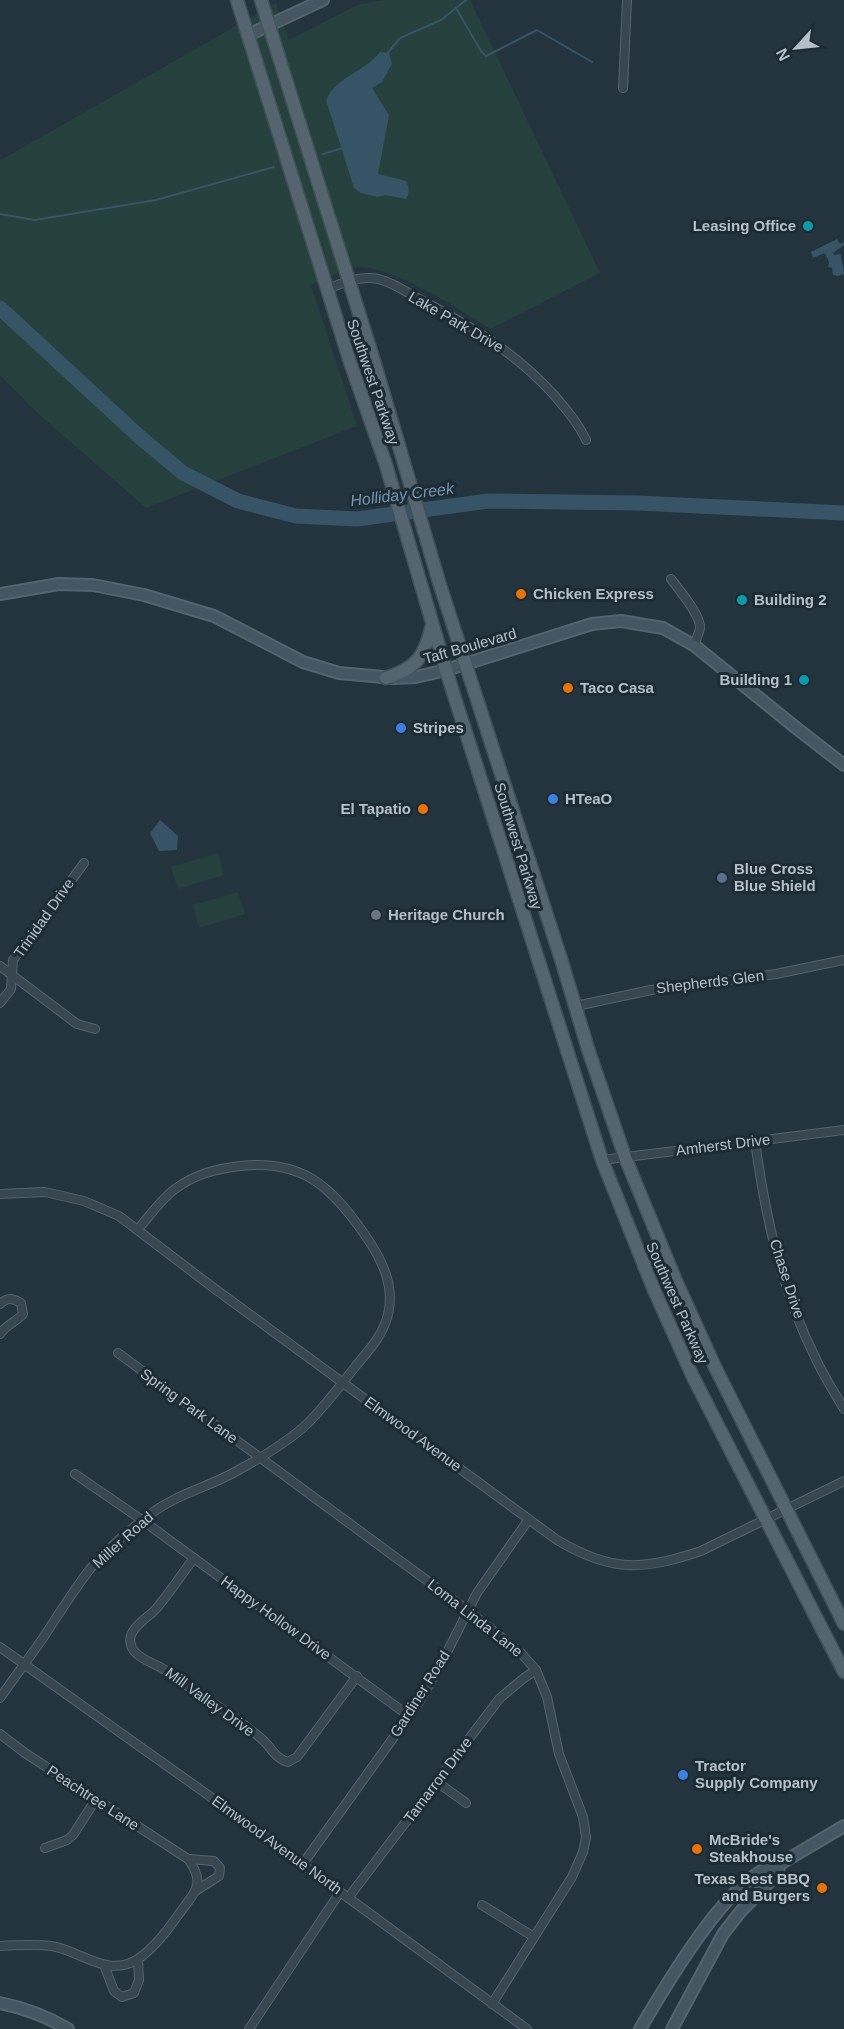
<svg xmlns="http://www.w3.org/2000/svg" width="844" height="2029" viewBox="0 0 844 2029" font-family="Helvetica,sans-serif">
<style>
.green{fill:#25403d}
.water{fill:#365466}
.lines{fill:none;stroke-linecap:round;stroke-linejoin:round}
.stream{stroke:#365466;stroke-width:2}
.river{stroke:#365466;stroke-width:15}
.street-casing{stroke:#55636d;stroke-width:10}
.secondary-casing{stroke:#55636d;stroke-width:14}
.primary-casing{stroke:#404f58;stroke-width:15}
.street{stroke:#37464f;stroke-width:8}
.secondary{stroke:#455662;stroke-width:10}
.primary{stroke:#55656f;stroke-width:12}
.culture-dot{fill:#0f9aa8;stroke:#1c2b34;stroke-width:2}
.food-dot{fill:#e8710a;stroke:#1c2b34;stroke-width:2}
.shop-dot{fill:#3f7fe0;stroke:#1c2b34;stroke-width:2}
.service-dot{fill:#5c6f8a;stroke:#1c2b34;stroke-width:2}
.worship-dot{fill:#6b7280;stroke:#1c2b34;stroke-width:2}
.labels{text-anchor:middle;stroke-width:6;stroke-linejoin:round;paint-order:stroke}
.poi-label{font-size:15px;font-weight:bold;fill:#b3c0ca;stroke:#1c2b34;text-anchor:start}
.street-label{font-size:15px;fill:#b3c0ca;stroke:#1c2b34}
.water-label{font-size:16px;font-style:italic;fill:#7297ae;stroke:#1c2b34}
</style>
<rect width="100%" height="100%" fill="#23343f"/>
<g class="green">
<path d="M 383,0 L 470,0 L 600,273 L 490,329 C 462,311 386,261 353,268 C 339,271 324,279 311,285 L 357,426 L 146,508 L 33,409 L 0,375 L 0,159 L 1,160 L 276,3 L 289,40 L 357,5 Z"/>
<polygon points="218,853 224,875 178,889 171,867"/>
<polygon points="238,892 245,914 199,928 193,905"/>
</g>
<g class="water">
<path d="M 380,52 L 389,53 L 392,64 L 382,82 L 372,88 L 389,115 L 378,174 L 406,181 C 409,186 410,194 406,199 L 385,195 L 377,197 L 361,193 L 354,188 L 326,100 C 337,76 365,72 380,52 Z"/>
<path d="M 837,239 L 840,244 L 843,242 L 844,245 L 833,253 L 834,255 L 841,254 C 841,261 844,267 844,274 L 838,276 L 833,275 L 832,268 L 828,267 L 829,262 L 825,253 L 813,258 L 811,252 Z"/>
<polygon points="160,820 178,836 177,850 159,851 150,833"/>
</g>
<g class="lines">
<g class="stream">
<polyline points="456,8 481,51 486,56 537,30 592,62"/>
<polyline points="386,55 400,38 441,20 466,0"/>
<polyline points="323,154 343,148"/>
<polyline points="0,214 35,220 156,200 274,167"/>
</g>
<polyline class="river" points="0,308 141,438 183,473 238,501 296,516 357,519 488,501 638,503 844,513"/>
<defs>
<g id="street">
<polyline points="623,88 627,0"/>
<path d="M 327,289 C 341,284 355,277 371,278 C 388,279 406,292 421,300 C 472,327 515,352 554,395 C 566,409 578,423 586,440"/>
<path d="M 671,579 C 679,590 701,615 700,628 C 699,635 695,639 695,646"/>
<polyline points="0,966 77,1024 95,1029"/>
<polyline points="0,1003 11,989 13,960 84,863"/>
<polyline points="576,1006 651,990 776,974 844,960"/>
<path d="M 755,1141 C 765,1215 781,1289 815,1357 C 823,1375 834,1392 844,1409"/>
<polyline points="602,1160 844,1130"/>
<path d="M 0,1194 L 45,1192 L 84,1201 L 119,1216 L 211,1286 L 557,1540 C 611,1572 642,1571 701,1551 L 844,1481"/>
<path d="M 0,1304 C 8,1297 12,1298 21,1303 L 23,1314 C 16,1322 6,1325 0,1334"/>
<polyline points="118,1353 467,1610 521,1653 536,1670 547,1697 559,1754 583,1817 586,1837 583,1852 572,1877 492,2004"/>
<polyline points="75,1474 142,1520 409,1716"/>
<path d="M 194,1558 C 181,1575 169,1594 155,1610 C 147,1618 137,1623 132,1633 C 129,1638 130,1646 134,1651 C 142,1661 155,1663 165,1670 C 197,1694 234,1714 264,1741 C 272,1749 276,1759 288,1762 L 297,1757 L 357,1676"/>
<polyline points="0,1647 208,1795 527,2029"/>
<path d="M 0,1698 C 14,1678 29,1658 43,1638 C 58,1615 73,1591 90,1569 C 107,1549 127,1532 148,1516 C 174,1495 206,1488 235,1472 C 259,1459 287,1443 308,1423 C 325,1406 340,1386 355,1367 C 367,1352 380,1339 386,1321 C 397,1289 383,1261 365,1235 C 331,1186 302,1159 240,1166 C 216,1169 195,1174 175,1189 C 161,1199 150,1216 138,1229"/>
<path d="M 0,1734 L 25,1753 L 188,1859 C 203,1879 199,1889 184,1907 C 171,1925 157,1946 138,1959 C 107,1979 78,1949 51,1946 C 34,1944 17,1945 0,1946"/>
<polyline points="437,1782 466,1803"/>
<polyline points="45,1848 67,1840 73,1835 96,1799"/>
<polyline points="188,1859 214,1861 220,1868 219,1876 197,1890"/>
<polyline points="302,1865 419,1702 440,1666 477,1593 529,1519"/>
<polyline points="348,1898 500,1698 524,1678 536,1670"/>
<polyline points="482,1905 534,1937"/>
<polyline points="104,1965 114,1991 122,1997 134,1993 139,1980 138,1959"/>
<polyline points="249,2029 340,1892"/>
</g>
<g id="secondary">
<polyline points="248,35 323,0"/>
<polyline points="0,594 59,584 93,585 144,595 214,616 303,662 339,673 394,678 416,677 446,670 592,624 621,621 663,628 695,646 795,727 844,765"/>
<path d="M 0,2003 C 25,2008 46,2016 68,2029"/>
<path d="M 640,2029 C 665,1987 731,1871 780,1864 L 844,1826"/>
<polyline points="672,2029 723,1934 741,1911 777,1874 780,1864"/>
</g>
<g id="primary">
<polyline points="237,0 350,362 386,465 446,670 602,1160 654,1290 693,1377 844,1672"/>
<polyline points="261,0 374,361 439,582 561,959 588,1049 625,1157 676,1281 715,1367 844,1624"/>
<path d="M 386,678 C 417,668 425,656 432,625"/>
<polyline points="644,1266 665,1256"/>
</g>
</defs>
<use href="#street" class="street-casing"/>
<use href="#secondary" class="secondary-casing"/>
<use href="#primary" class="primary-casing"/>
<use href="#street" class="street"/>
<use href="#secondary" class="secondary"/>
<use href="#primary" class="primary"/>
</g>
<g class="culture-dot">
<circle cx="808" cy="226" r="6"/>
<circle cx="742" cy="600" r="6"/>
<circle cx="804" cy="680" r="6"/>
</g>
<g class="food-dot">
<circle cx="521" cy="594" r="6"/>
<circle cx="568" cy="688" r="6"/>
<circle cx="423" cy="809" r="6"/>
<circle cx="697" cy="1849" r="6"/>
<circle cx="822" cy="1888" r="6"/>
</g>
<g class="shop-dot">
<circle cx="401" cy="728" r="6"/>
<circle cx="553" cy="799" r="6"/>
<circle cx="683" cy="1775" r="6"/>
</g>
<circle class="service-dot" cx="722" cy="878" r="6"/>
<circle class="worship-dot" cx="376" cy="915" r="6"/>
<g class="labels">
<g class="poi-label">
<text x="796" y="231" text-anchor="end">Leasing Office</text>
<text x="533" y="599">Chicken Express</text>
<text x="754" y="605">Building 2</text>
<text x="792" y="685" text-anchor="end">Building 1</text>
<text x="580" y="693">Taco Casa</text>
<text x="413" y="733">Stripes</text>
<text x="565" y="804">HTeaO</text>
<text x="411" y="814" text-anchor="end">El Tapatio</text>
<text x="734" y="874">Blue Cross<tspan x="734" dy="17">Blue Shield</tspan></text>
<text x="388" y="920">Heritage Church</text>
<text x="695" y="1771">Tractor<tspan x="695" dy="17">Supply Company</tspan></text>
<text x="709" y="1845">McBride's<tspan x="709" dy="17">Steakhouse</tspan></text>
<text x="810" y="1884" text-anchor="end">Texas Best BBQ<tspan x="810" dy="17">and Burgers</tspan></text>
</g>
<g class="street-label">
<text transform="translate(456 322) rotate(30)" y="5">Lake Park Drive</text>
<text transform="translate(373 382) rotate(71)" y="5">Southwest Parkway</text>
<text transform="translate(470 646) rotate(-16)" y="5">Taft Boulevard</text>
<text transform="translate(518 846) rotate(73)" y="5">Southwest Parkway</text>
<text transform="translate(44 918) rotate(-55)" y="5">Trinidad Drive</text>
<text transform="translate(710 982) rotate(-7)" y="5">Shepherds Glen</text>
<text transform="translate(723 1145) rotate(-7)" y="5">Amherst Drive</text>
<text transform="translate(787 1279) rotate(72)" y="5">Chase Drive</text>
<text transform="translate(677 1303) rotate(66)" y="5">Southwest Parkway</text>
<text transform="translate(189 1406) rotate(36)" y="5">Spring Park Lane</text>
<text transform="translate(413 1434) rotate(36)" y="5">Elmwood Avenue</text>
<text transform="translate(123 1540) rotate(-42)" y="5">Miller Road</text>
<text transform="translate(276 1618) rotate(36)" y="5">Happy Hollow Drive</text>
<text transform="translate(475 1618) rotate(38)" y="5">Loma Linda Lane</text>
<text transform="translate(420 1694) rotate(-58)" y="5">Gardiner Road</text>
<text transform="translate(210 1702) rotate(36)" y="5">Mill Valley Drive</text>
<text transform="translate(438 1780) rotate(-53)" y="5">Tamarron Drive</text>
<text transform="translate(93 1798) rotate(33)" y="5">Peachtree Lane</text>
<text transform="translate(277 1845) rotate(36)" y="5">Elmwood Avenue North</text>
</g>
<g class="water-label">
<text transform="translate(402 494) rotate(-7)" y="6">Holliday Creek</text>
</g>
</g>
<g transform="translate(796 48) rotate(243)" stroke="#1c2b34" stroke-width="4.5" paint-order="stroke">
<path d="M0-4.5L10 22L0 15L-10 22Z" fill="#b3c0ca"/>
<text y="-9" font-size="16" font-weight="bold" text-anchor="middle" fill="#b3c0ca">N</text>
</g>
</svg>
